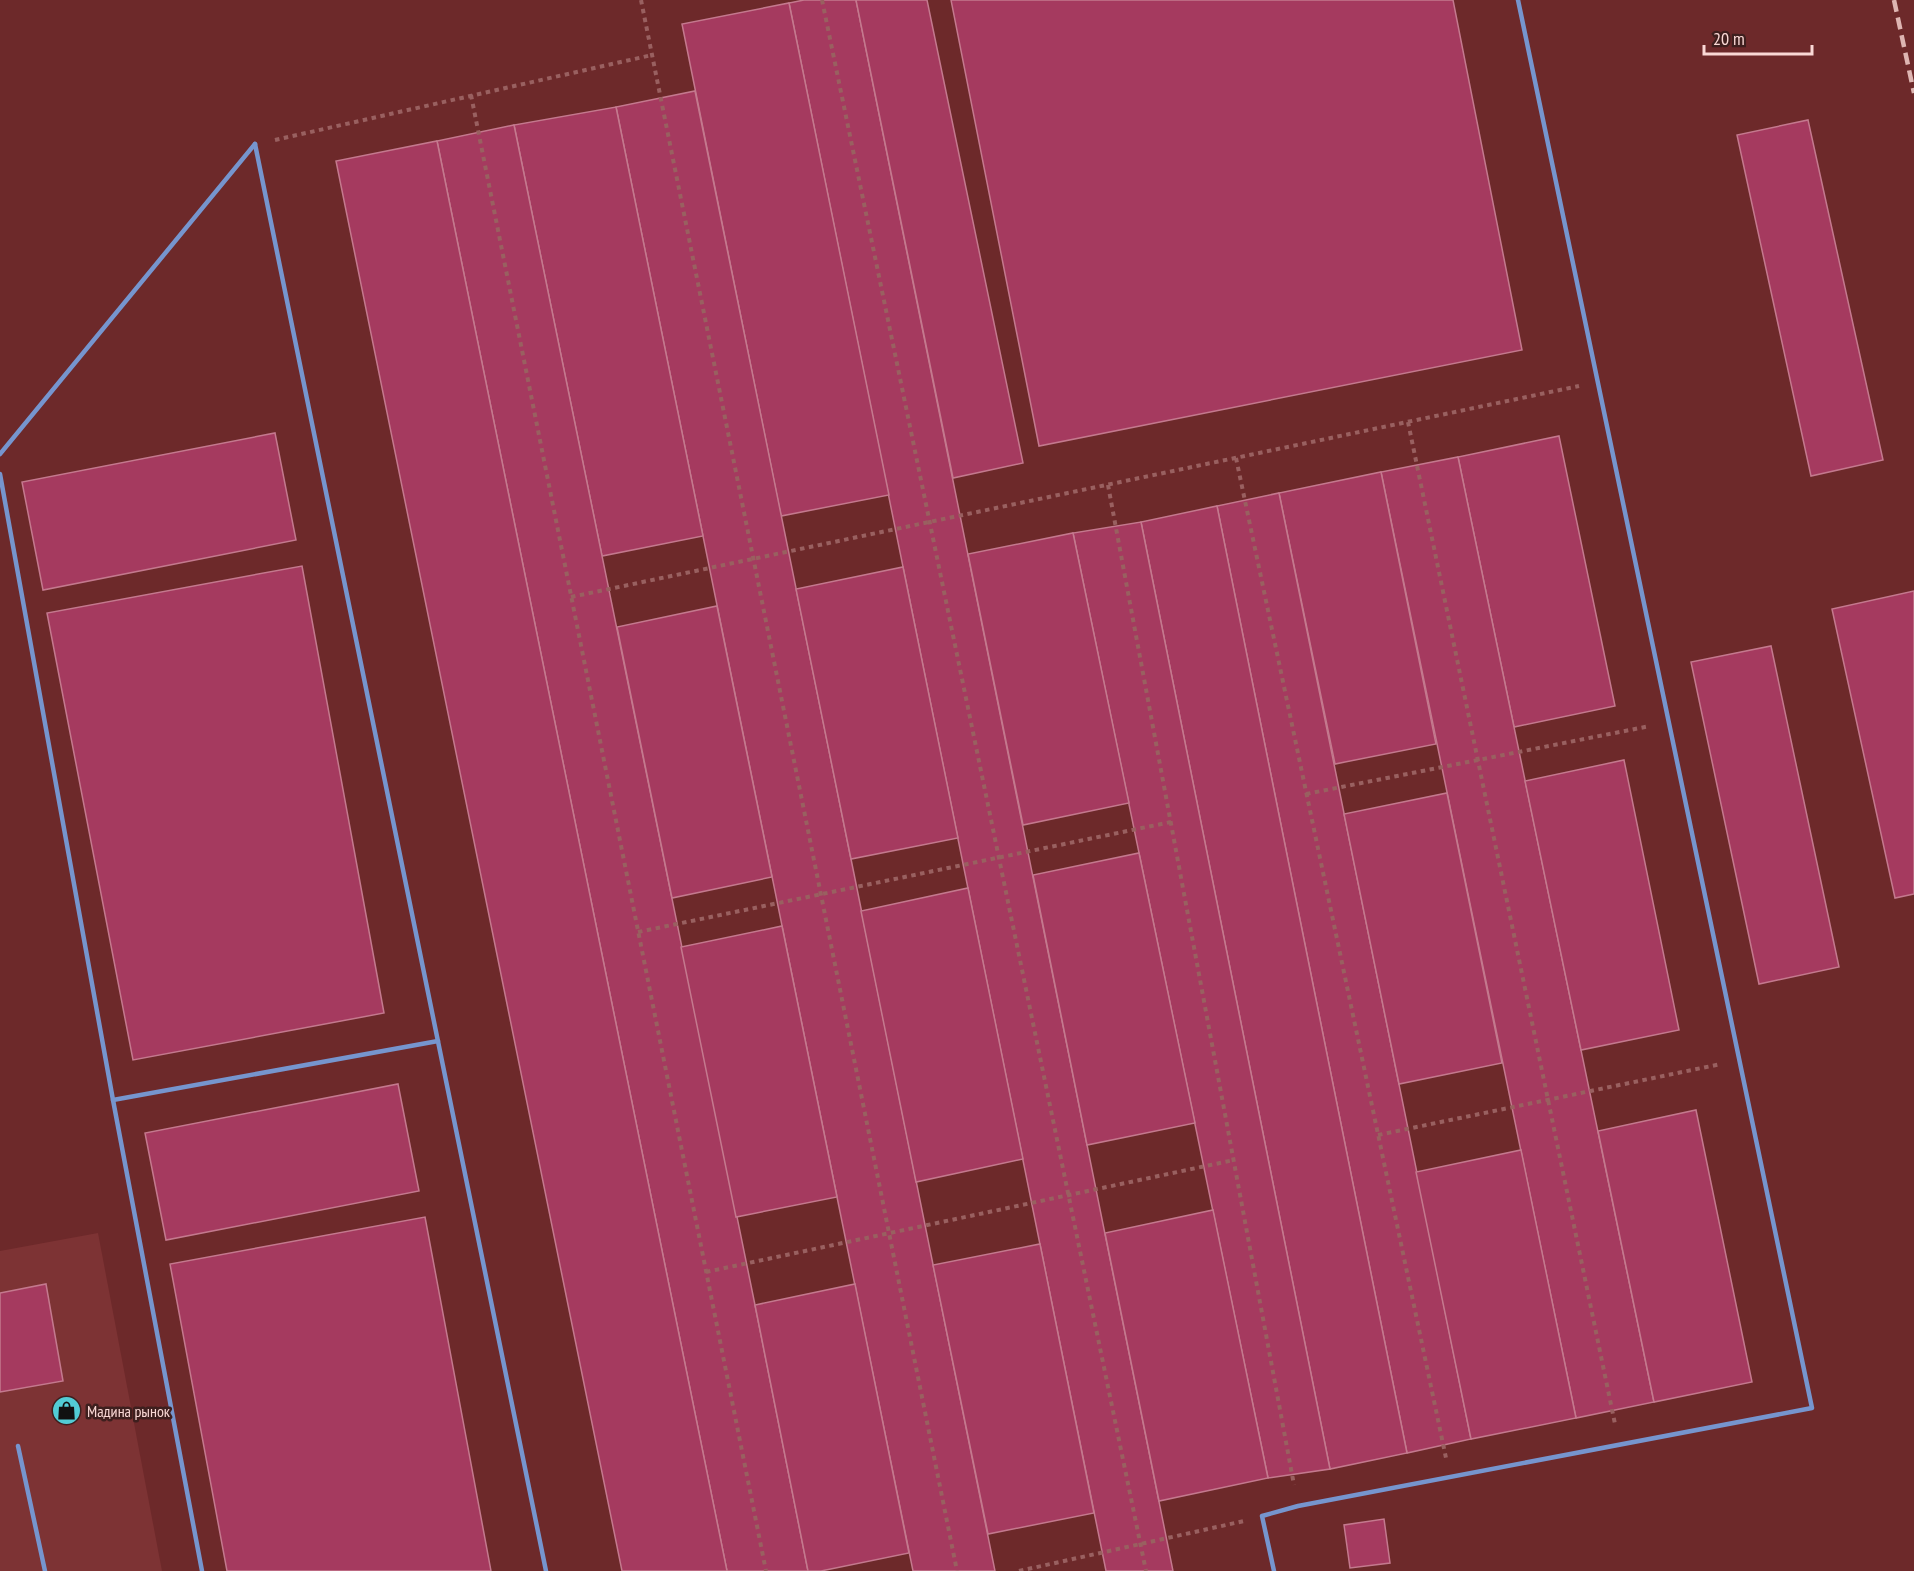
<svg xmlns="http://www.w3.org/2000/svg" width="1914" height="1571" viewBox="0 0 1914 1571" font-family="'PT Sans Narrow',sans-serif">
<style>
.built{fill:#7d3334}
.building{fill:#a53a5f;stroke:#c4798e;stroke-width:1.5}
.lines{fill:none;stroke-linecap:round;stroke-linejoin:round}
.path{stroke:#996060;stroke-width:4;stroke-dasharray:4.5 4.5;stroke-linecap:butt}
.lane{stroke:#7695ce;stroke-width:4.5}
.rail{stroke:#deb5b2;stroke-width:4.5;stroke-dasharray:12 6;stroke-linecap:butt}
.labels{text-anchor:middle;stroke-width:5;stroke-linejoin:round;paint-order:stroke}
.poi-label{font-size:16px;fill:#fad8d5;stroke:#3e1f1e;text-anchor:start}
</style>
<rect width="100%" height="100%" fill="#6d292a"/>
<polygon class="built" points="98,1233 162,1571 0,1571 0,1251"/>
<g class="building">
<polygon points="804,0 856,0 1173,1571 1106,1571 789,3"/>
<polygon points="856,0 927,0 1023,463 953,478"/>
<polygon points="951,0 1453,0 1522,350 1039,446"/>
<polygon points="789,3 889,495 781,516 682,24"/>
<polygon points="695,91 851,859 995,1571 913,1571 837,1197 616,107"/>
<polygon points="616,107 703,536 602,556 514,125"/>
<polygon points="1808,120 1883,460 1811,476 1737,135"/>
<polygon points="514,125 755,1305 808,1571 727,1571 437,141"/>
<polygon points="437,141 727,1571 622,1571 336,161"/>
<polygon points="275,433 296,540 43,590 22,482"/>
<polygon points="1559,436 1615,706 1514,727 1458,457"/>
<polygon points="1458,457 1654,1402 1576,1418 1381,472"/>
<polygon points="1381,472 1436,744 1335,764 1279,493"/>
<polygon points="1279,493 1471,1439 1407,1453 1217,506"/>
<polygon points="1217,506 1407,1453 1330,1469 1141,522"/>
<polygon points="1141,522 1330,1469 1268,1478 1073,533"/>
<polygon points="1073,533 1129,803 1023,825 968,554"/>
<polygon points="302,566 384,1013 133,1060 47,613"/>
<polygon points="903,567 958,838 851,859 796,589"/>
<polygon points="1914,591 1914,894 1895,898 1832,609"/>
<polygon points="717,606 772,877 672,898 617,627"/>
<polygon points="1771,646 1839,967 1759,984 1691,662"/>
<polygon points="1624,760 1679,1030 1581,1050 1525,781"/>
<polygon points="1447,793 1502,1063 1399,1084 1344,814"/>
<polygon points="1139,853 1195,1123 1087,1145 1033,875"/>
<polygon points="968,888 1023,1159 916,1182 861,911"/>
<polygon points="782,926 837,1197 736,1217 681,947"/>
<polygon points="398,1084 419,1191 166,1240 145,1133"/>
<polygon points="1696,1110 1752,1382 1654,1402 1598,1131"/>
<polygon points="1521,1150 1576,1418 1471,1439 1416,1172"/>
<polygon points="1213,1210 1268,1478 1159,1501 1105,1233"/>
<polygon points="425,1217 491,1571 227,1571 170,1264"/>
<polygon points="1040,1244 1094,1513 988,1534 933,1265"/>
<polygon points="46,1284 63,1381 0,1392 0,1293"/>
<polygon points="855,1284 909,1553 821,1571 808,1571 755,1305"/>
<polygon points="1384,1519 1390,1563 1350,1568 1344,1525"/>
</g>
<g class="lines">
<g class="path">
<polyline points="641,0 957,1571"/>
<polyline points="822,0 1146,1571"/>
<polyline points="471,95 766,1571"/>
<polyline points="275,140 652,55"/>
<polyline points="1408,422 1615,1424"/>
<polyline points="1236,458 1446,1458"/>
<polyline points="1108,485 1294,1485"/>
<polyline points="571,597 1579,386"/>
<polyline points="1306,794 1650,726"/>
<polyline points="638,932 1171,822"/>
<polyline points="1378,1135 1721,1064"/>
<polyline points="706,1272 1234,1160"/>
<polyline points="1019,1571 1244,1521"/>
</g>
<g class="lane">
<polyline points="255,144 546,1571"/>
<polyline points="0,454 255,144"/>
<polyline points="0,474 113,1100 202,1571"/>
<polyline points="113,1100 438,1041"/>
<polyline points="18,1446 45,1571"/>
<polyline points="1274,1571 1262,1516 1298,1506 1812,1408 1518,0"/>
</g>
<polyline class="rail" points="1894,0 1914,93"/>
</g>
<defs>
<symbol id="shop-disc" viewBox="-11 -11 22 22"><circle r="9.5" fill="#52ccd5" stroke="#3e1f1e"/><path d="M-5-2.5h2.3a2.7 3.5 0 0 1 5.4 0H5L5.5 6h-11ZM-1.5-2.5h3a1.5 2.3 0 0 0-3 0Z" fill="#111"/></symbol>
</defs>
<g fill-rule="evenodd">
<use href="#shop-disc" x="50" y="1394" width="33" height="33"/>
</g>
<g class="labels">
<g class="poi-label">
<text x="87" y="1417">Мадина рынок</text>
</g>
</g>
<path d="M1704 45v9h108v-9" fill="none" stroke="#fad8d5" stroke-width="3"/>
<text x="1713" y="45" font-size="18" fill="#fad8d5" stroke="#3e1f1e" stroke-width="4.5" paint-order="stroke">20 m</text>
</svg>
